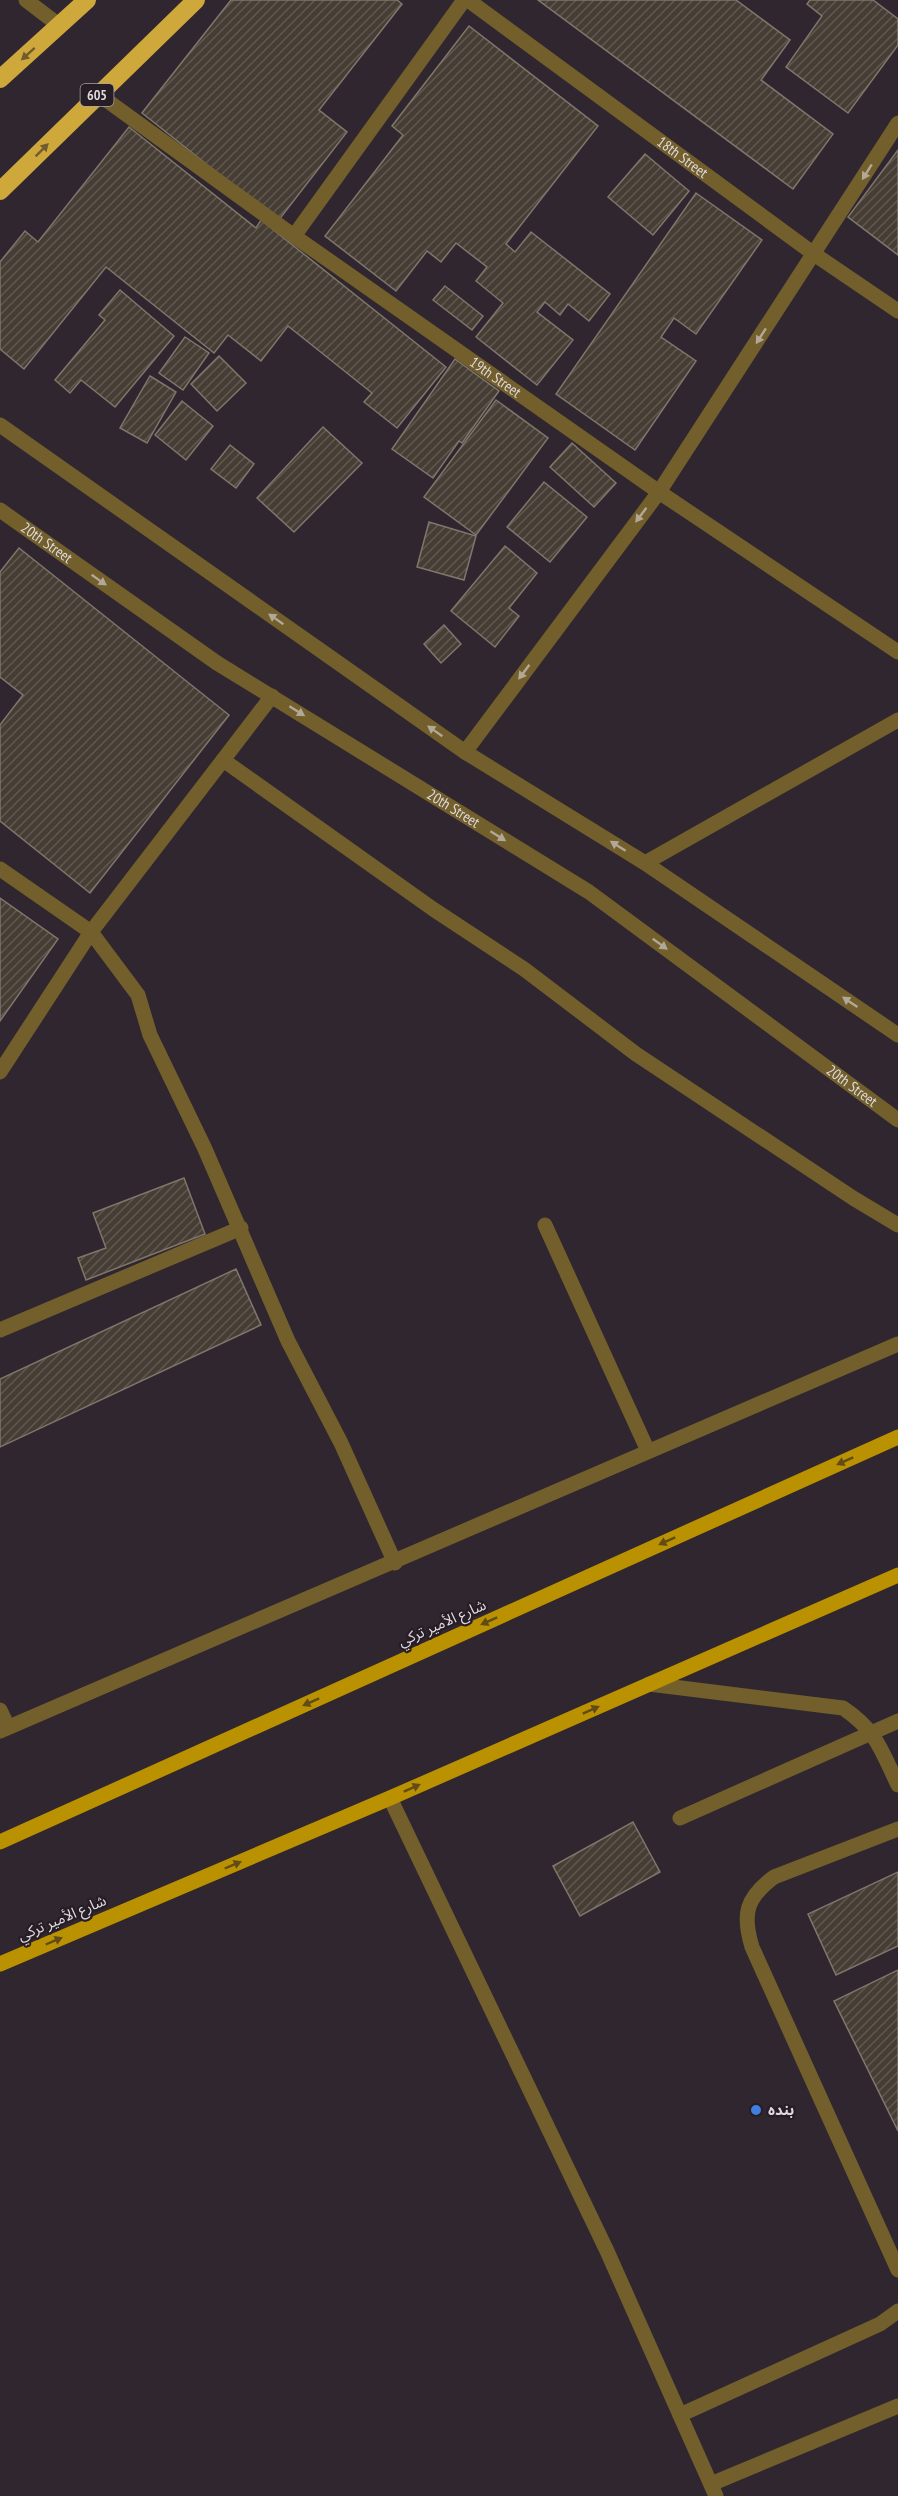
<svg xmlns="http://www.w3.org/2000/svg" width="898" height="2496" viewBox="0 0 898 2496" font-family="'PT Sans Narrow','Noto Sans Arabic',sans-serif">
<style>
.building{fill:url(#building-hatch);stroke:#7f776c;stroke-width:1.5}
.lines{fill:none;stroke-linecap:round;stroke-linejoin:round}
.minor{stroke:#725f2c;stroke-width:15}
.major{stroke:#ba9100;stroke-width:15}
.highway{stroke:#cfa83c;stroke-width:18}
.oneway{fill:#725c2f}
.oneway2{fill:#b3a897}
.oneway3{fill:#614b16}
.shop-dot{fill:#3f7fe0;stroke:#261d25;stroke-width:2}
.labels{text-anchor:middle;stroke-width:4.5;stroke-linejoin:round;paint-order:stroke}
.shield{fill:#261d25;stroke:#a8a1a7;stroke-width:1.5}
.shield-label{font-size:14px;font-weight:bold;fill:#dfd9df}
.street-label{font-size:15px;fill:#dfd9df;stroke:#261d25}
.poi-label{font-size:15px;font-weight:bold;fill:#dfd9df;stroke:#261d25;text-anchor:start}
</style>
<defs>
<pattern id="building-hatch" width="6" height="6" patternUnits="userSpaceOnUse" patternTransform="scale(1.5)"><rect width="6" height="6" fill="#463e34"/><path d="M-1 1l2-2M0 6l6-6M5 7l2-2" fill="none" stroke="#605951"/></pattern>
</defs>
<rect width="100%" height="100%" fill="#2f262f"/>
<g class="building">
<polygon points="231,0 397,0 402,4 319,110 347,132 278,221 142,113"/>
<polygon points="538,0 736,0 790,40 761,80 833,134 793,189"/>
<polygon points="810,0 873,0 898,19 898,45 848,113 786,67 822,16 807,4"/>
<polygon points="469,26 598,126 506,244 515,252 531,232 610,294 589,321 568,304 560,315 545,302 537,312 573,340 537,385 476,337 503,303 476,281 487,267 456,243 441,262 427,251 396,291 325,236 403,135 392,126"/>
<polygon points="129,127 256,228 261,220 446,367 397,428 364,402 372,393 288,326 261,361 228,335 214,353 106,267 24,369 0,349 0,262 25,231 38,242"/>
<polygon points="898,150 898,255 848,217"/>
<polygon points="645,154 689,191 653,235 608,197"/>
<polygon points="696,193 762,240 696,334 674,318 661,337 696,361 635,450 556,394"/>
<polygon points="445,286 483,316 472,330 433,300"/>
<polygon points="120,290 174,336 115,407 81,380 70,393 55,380 105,320 99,315"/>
<polygon points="185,337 209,353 183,390 159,373"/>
<polygon points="219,356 246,383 217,411 191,384"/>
<polygon points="455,359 499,391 462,443 459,441 433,478 392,449"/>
<polygon points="150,376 176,392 147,443 120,428"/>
<polygon points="496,400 548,438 476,535 424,497"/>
<polygon points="182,401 213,426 186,460 155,435"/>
<polygon points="323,427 362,463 294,532 257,498"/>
<polygon points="572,443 616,483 594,507 550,467"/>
<polygon points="230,445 254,464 236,488 211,469"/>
<polygon points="544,482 587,517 550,562 507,527"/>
<polygon points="429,522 476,536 464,580 417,567"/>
<polygon points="505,546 537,573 509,608 519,616 495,647 451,611"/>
<polygon points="19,548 229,715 90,893 0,821 0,725 23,695 0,677 0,572"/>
<polygon points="444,625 461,644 441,663 424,644"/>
<polygon points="0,898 58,939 0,1021"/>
<polygon points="184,1178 205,1234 86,1280 78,1258 106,1248 93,1213"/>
<polygon points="236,1269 261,1325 0,1447 0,1379"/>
<polygon points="633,1822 660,1872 580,1916 553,1866"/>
<polygon points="898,1872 898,1946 836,1975 808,1914"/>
<polygon points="898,1970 898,2131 834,2001"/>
</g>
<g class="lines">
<g class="minor">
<polyline points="26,0 60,26"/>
<path id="s1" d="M 468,0 L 814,254 L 898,311"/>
<path id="s2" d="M 98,94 L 294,236 L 659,492 L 898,652"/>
<polyline points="294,236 464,0"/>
<polyline points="0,425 465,752 645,863 898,1035"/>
<path id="s3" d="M 0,510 L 217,663 L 589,892 L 898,1120"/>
<polyline points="465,752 659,492 898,123"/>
<polyline points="223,760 272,696"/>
<polyline points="645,863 898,720"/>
<polyline points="0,869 91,932 138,995 150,1035 205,1149 288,1341 341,1443 395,1563"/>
<polyline points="0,1072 91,932 223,760 433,909 524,969 636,1054 853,1198 898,1225"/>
<polyline points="545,1225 648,1451"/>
<polyline points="0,1330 241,1228"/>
<path d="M 649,1684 L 843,1708 C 877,1731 881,1750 898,1785"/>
<polyline points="0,1710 8,1727"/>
<polyline points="0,1731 898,1344"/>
<polyline points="390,1798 607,2251 716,2496"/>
<polyline points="680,1818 898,1721"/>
<path d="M 898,1829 L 774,1877 C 746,1898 742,1914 752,1947 L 898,2270"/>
<polyline points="680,2415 880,2324 898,2311"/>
<polyline points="711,2484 898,2406"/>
</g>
<g class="major">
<polyline points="0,1842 898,1437"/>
<polyline points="0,1964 390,1798 898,1575"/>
</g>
<g class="highway">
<polyline points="0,79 87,0"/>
<polyline points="0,191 196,0"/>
</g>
</g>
<defs><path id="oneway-solid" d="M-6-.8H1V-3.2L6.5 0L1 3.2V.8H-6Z" transform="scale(1.5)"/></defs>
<g class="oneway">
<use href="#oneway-solid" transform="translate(28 54) rotate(138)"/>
<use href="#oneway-solid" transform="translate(42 150) rotate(-45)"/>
</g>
<g class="oneway2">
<use href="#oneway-solid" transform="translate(867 172) rotate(122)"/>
<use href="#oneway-solid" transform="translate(761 336) rotate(123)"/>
<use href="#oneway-solid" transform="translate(641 515) rotate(127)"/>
<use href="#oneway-solid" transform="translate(99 580) rotate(35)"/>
<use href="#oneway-solid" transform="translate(276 619) rotate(-145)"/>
<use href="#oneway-solid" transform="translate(524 672) rotate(127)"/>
<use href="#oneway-solid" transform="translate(297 711) rotate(32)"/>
<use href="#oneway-solid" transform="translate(435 731) rotate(-145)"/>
<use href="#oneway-solid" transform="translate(498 836) rotate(32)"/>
<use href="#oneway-solid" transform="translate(618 846) rotate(-148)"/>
<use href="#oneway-solid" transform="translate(660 944) rotate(36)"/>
<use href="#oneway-solid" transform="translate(850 1002) rotate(-146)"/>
</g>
<g class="oneway3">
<use href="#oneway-solid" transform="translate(845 1461) rotate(156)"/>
<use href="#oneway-solid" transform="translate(667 1541) rotate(156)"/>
<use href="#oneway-solid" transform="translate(489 1621) rotate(156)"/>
<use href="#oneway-solid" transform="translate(311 1702) rotate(156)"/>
<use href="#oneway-solid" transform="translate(591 1710) rotate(-24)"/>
<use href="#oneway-solid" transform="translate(412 1788) rotate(-24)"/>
<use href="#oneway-solid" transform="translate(233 1865) rotate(-23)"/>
<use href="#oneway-solid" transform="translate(54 1941) rotate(-23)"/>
</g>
<circle class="shop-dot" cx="756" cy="2110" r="6"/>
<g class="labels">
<rect class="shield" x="80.5" y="84" width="33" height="22" rx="4.5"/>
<g class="shield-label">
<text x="97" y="100">605</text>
</g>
<g class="street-label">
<text dy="5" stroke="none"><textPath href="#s1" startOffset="266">18th Street</textPath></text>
<text dy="5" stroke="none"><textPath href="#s2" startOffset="488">19th Street</textPath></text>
<text dy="5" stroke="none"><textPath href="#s3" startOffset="57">20th Street</textPath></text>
<text dy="5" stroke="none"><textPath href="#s3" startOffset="543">20th Street</textPath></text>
<text dy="5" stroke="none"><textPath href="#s3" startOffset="1029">20th Street</textPath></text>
<text transform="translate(442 1623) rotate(-24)" y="5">شارع الأمير تركي</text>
<text transform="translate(62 1918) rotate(-23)" y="5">شارع الأمير تركي</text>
</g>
<g class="poi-label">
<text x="768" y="2115">بنده</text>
</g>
</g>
</svg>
